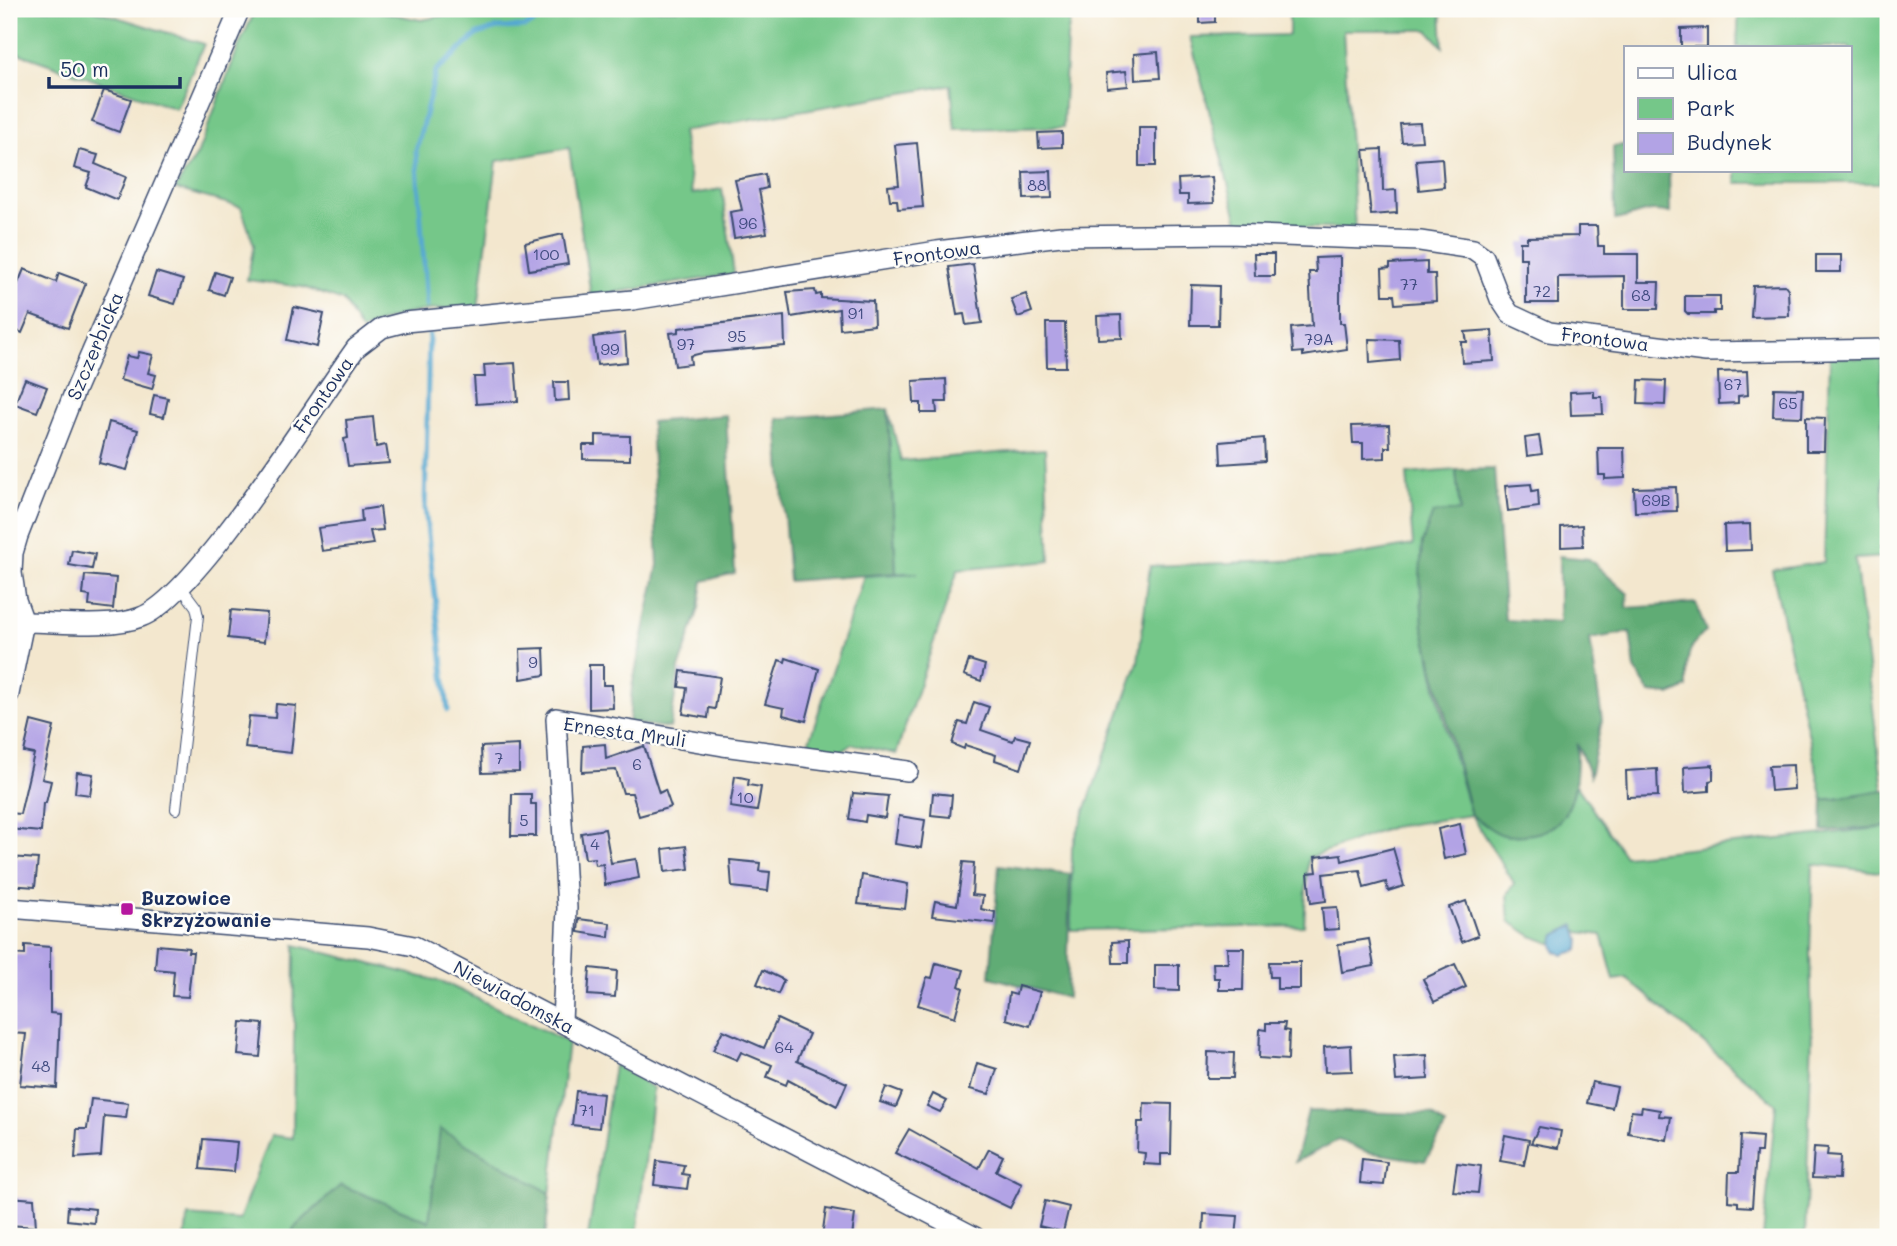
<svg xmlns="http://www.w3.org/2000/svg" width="1897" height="1246" viewBox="0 0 1897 1246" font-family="Mali,sans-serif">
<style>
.green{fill:#75c789;stroke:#487b74;stroke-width:2}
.forest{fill:#60ac75;stroke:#3e6e6a;stroke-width:2}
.water{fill:#55a8d1;stroke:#386c98;stroke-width:2}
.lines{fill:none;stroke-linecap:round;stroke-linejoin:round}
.stream{stroke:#55a8d1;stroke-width:5}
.building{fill:#b2a3e5}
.lane-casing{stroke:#3b4b6f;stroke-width:12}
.street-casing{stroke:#3b4b6f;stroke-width:22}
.lane{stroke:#fff;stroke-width:10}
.street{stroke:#fff;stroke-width:19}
.poi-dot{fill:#b5179e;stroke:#fdfcf7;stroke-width:2.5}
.labels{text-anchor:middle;stroke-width:5;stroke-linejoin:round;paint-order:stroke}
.number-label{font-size:16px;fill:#414c80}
.street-label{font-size:19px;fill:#1b2f5e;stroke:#fdfcf7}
.poi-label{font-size:19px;font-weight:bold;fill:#1b2f5e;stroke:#fdfcf7;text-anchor:start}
</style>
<rect width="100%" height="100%" fill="#fdfcf7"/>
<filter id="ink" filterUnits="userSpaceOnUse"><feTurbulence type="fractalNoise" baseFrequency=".0143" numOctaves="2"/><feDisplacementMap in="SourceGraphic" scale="14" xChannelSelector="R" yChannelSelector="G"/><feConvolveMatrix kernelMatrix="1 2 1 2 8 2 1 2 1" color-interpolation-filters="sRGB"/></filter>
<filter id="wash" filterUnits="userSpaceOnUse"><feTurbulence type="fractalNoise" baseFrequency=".00686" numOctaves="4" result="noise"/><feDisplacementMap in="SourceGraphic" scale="28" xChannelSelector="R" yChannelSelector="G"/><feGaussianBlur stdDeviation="1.57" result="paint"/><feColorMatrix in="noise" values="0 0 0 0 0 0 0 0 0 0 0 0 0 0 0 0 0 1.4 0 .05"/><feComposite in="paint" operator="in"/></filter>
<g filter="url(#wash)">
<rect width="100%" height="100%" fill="#f3e7ce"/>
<g class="green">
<polygon points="9,9 91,9 204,44 176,109 9,50"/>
<path d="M 256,9 L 369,9 L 421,20 L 458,13 L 478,15 L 479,9 L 1072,9 L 1067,37 L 1063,127 L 955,129 L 951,85 L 682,131 L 692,194 L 722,189 L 734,274 L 591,296 L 569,148 L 497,161 L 478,309 C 436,307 399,311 361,331 L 343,301 L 303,287 L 247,280 L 254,245 L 241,207 L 175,189 L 197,155 L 240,43 Z"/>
<polygon points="1289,9 1441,9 1443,47 1428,30 1343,30 1355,229 1239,226 1190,37 1289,35"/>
<polygon points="1739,9 1888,9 1888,78 1880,183 1736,183 1736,170 1850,170 1850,47 1737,47"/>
<polygon points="1830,357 1881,359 1884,557 1855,559 1883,790 1823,800 1772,570 1824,562"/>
<polygon points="888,409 901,461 1045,449 1050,561 958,570 896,754 852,744 837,754 806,750 864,576 918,573 896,573"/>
<path d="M 1456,470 L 1460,511 L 1422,543 C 1416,635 1445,727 1471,815 L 1565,815 L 1576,785 L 1625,856 L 1888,827 L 1888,873 L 1813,864 L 1810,952 L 1812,1033 L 1805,1237 L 1763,1237 L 1776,1104 L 1626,978 L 1614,980 L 1602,935 L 1579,932 L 1574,925 L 1556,935 L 1553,944 L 1532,936 L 1509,921 L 1507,895 L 1514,883 L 1471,815 L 1392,827 L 1308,858 L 1304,926 L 1071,930 L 1072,847 L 1138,662 L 1150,566 L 1332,559 L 1413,545 L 1407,474 Z"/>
<polygon points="295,945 443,982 568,1042 545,1237 185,1237 188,1216 239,1220 271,1135 293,1138"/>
<polygon points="614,1065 653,1088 637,1237 588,1237"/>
</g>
<g class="forest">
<path d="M 1626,144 L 1626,170 L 1669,170 L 1670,213 C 1646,207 1638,216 1615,220 L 1613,147 Z"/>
<polygon points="888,409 896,573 789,581 777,419"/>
<polygon points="726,415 735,573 703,581 699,608 679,669 670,728 629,723 632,687 658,565 651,422"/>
<path d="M 1494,469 L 1505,620 L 1559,623 L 1559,556 L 1589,559 L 1628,594 L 1627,608 L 1696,603 L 1706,632 C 1685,646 1687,663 1687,687 L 1670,695 L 1650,693 L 1635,669 L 1630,632 L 1590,639 L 1602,720 L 1590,776 L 1577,744 C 1578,782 1576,832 1525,835 C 1519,835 1509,837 1504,835 C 1493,833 1481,821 1471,815 L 1423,627 L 1420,577 L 1422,543 L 1433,513 L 1460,511 L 1456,470 Z"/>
<polygon points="1888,790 1888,827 1822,831 1823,800"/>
<polygon points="999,865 1070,874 1067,998 990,977"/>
<polygon points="1308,1111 1431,1114 1446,1126 1425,1161 1367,1152 1338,1140 1295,1162"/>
<polygon points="440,1129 550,1193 545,1237 293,1237 293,1229 341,1185 429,1221"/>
</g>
<polygon class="water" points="1575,925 1580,940 1579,950 1563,955 1555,951 1553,944 1556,935"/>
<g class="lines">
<g class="stream">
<polyline points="427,306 416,151 436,71 478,34 498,28 525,27 534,23 534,9"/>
<polyline points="429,335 425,508 448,710"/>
</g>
</g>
<g id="blocks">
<g class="building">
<polygon points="1200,9 1215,9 1215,22 1200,23"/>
<polygon points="1707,28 1707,47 1681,47 1681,29"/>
<polygon points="1158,52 1160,78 1135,80 1134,54"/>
<polygon points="1126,71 1128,86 1107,88 1106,73"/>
<polygon points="104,90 131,99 119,132 92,122"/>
<polygon points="1420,123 1422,141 1402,142 1400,124"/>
<rect x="1139" y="127" width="17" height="39"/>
<polygon points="1062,132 1062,147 1039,148 1038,133"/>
<polygon points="917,143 923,207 898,209 897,200 890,200 888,186 899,185 895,145"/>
<polygon points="1382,149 1383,191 1396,190 1397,213 1371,215 1364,150"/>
<polygon points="79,150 98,155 95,164 126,177 117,200 86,187 91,173 74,168"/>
<polygon points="1442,158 1444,187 1419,190 1416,160"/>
<polygon points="1051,171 1052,198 1024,199 1023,172"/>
<polygon points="765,174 767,188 759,190 767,233 734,238 730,212 742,210 735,180"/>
<polygon points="1212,177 1214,203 1188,204 1188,195 1179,195 1178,179"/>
<polygon points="1578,226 1597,226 1598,246 1604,246 1604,254 1638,254 1638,282 1659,282 1658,309 1624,309 1624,276 1558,277 1558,303 1526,303 1526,258 1520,258 1520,242 1527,242 1527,237 1578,236"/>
<polygon points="563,234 568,264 529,270 525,243"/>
<polygon points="1254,254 1274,254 1274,276 1255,276"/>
<rect x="1816" y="255" width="25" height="17"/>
<polygon points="1340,257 1340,323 1344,323 1347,349 1303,356 1303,352 1293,353 1291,328 1312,326 1309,272 1316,272 1315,258"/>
<polygon points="1427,262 1427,274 1435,274 1436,301 1395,304 1394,295 1383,295 1382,269 1390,268 1390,264"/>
<polygon points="973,264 982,323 966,325 964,314 957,315 949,267"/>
<polygon points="24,269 56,282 59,273 86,283 68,328 30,314 22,333 9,327 9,305"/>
<polygon points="156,272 183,280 175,304 148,296"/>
<polygon points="215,272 230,277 224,295 209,290"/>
<polygon points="1191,285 1219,286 1218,325 1190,325"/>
<polygon points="1785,285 1788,289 1789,316 1751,317 1753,286"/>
<polygon points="815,290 816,295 821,294 821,298 873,301 874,325 840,329 839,309 791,317 787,292"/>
<polygon points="1026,294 1032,312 1018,317 1011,299"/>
<polygon points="1685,296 1720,296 1720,311 1714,311 1714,314 1688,314 1685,311"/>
<polygon points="294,307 324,314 317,347 287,340"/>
<polygon points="1121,315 1122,338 1098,339 1097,316"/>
<polygon points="784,316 785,346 702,353 690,356 691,364 675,366 670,333 679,332 679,328"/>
<polygon points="1046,323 1065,323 1066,367 1047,367"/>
<polygon points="1492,330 1494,361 1462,363 1461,342 1467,342 1465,332"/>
<polygon points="625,333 627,362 597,365 593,337"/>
<polygon points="1369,339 1399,340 1400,360 1370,363"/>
<polygon points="139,352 153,355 148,373 156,375 152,389 120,380 127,356 137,358"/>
<polygon points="515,363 518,401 476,404 474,377 485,377 484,365"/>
<polygon points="1747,371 1748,395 1738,396 1738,403 1719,404 1718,372"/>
<polygon points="25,379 47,387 37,412 15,404"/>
<polygon points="946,379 947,402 936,402 937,413 921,413 921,403 914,403 913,381"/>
<polygon points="1639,380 1666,381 1665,405 1638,404"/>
<polygon points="554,382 568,382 569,400 555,401"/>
<polygon points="1774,388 1803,389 1802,417 1773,416"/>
<polygon points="1594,391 1594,397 1602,397 1603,414 1571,415 1570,392"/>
<polygon points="154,395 168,398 164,417 150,414"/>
<polygon points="373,417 376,447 386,445 389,463 348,466 344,439 348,438 346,420"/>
<polygon points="1806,417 1825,418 1824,451 1806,451"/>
<polygon points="109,422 138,430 127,470 99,463"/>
<polygon points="1389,425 1390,447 1385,447 1385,458 1363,459 1363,443 1353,443 1352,426"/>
<polygon points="596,435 630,436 630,460 583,459 583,445 596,445"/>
<polygon points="1539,436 1542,454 1527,456 1525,438"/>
<polygon points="1264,438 1265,461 1221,464 1220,442"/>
<polygon points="1598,448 1624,448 1625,478 1605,479 1605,475 1599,475"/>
<polygon points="1531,484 1532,491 1538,490 1539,507 1508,511 1505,486"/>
<polygon points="1676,487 1677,511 1635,512 1634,488"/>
<polygon points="380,507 383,530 370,531 373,544 322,551 318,528 362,522 361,510"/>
<polygon points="1750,524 1751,550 1725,551 1724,525"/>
<polygon points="1582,525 1583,546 1561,547 1561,527"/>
<polygon points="72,550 95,554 92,569 69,565"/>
<polygon points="85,575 116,578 113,609 89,606 90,596 83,595"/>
<polygon points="231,610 267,613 264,642 228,638"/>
<polygon points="544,648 545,675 521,679 520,649"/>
<polygon points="786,658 819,669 806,721 783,715 784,708 765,704 779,660 785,662"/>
<polygon points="969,660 985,665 981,681 964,675"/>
<polygon points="589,665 603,665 603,685 612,685 613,708 589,709"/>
<polygon points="681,671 720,677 715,709 709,708 708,718 683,714 687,688 679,687"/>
<polygon points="974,702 989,707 981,730 1013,741 1015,736 1030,740 1021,769 995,760 996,755 965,745 964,749 952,744 959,722 967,724"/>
<polygon points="276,704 296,706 291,753 245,748 249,716 275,718"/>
<polygon points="31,721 54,727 42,779 51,781 46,803 43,803 41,832 9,829 9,813 20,814 34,754 24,752"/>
<polygon points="605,744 606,759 644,746 659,793 665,790 671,807 639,816 632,793 623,793 616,770 582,772 583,746"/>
<polygon points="519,745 519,772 482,773 481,747"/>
<polygon points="1713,765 1713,780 1709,781 1709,791 1685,793 1684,767"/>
<polygon points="1793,765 1794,789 1771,791 1769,766"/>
<polygon points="1657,769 1658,796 1627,797 1626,771"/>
<polygon points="77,772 93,774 90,795 75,793"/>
<polygon points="735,776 749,779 748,785 761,787 757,811 730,807"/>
<polygon points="853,793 888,796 885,818 866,815 865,822 849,819"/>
<polygon points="933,793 952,795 950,817 931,815"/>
<polygon points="512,794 531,794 531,804 536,804 536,836 511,836"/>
<polygon points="899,816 925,820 921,848 895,844"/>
<polygon points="1460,824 1466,854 1444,859 1438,829"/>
<polygon points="605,829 611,863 636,859 639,878 605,885 603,864 595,865 594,858 585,859 581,833"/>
<polygon points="686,846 689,869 665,872 663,849"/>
<polygon points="1393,848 1404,886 1388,891 1386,882 1364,888 1360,870 1323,874 1326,901 1311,903 1308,873 1317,872 1315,857 1341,854 1342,861"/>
<polygon points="9,857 38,859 35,887 9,885"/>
<polygon points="730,860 760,863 759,871 770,872 768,891 732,887"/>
<polygon points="963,862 974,863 972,895 983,896 981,909 995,912 994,923 932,916 935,901 957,905"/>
<polygon points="862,875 908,884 905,909 858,904"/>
<polygon points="1466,901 1478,936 1462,942 1449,907"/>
<polygon points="1337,907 1339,929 1324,930 1322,908"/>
<polygon points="579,919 610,923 609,937 578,932"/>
<polygon points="1369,939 1374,966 1342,972 1338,944"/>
<polygon points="1128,941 1128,963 1113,963 1112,942"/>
<polygon points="25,945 50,947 50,1013 60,1014 57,1088 20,1085 26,1034 9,1033 9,954 25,955"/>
<polygon points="157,945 189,948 188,952 193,952 188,997 172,996 174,971 155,969"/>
<polygon points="1227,948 1244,948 1243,990 1219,990 1219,978 1214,978 1213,963 1228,963"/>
<polygon points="1269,962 1300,962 1300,989 1277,989 1277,977 1270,977"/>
<polygon points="936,963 964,970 959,986 963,988 955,1017 918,1005 927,977 932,978"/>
<polygon points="1455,964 1466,987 1434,1002 1423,979"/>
<polygon points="1155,965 1179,965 1179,991 1155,990"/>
<polygon points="590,968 617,971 615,997 588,995"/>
<polygon points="763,970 784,980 778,994 757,984"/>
<polygon points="1018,986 1040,992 1030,1026 1006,1019 1009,993 1016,995"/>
<polygon points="777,1019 809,1034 797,1061 847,1083 837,1106 788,1080 786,1085 767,1077 772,1065 741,1052 737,1060 713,1050 723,1030 764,1048"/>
<polygon points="241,1022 263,1024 260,1057 238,1055"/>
<polygon points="1266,1023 1285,1023 1284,1030 1289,1031 1288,1060 1259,1058 1260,1029 1266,1030"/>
<polygon points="1351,1045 1352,1071 1325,1072 1324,1047"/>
<polygon points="1208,1052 1234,1053 1233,1078 1207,1078"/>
<polygon points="1427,1055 1428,1079 1396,1081 1394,1057"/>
<polygon points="977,1063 997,1069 989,1094 970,1089"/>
<polygon points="1592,1082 1617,1087 1612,1108 1587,1103"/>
<polygon points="886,1087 902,1093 896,1107 880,1102"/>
<polygon points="576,1091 603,1094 599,1128 572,1125"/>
<polygon points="933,1094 947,1101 940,1112 927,1106"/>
<polygon points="91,1099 128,1103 126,1118 104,1116 101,1156 75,1158 77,1129 87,1129"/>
<polygon points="1144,1103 1172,1104 1171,1154 1161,1154 1161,1165 1144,1164 1145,1153 1137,1152 1138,1122 1143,1122"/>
<polygon points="1642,1107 1660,1110 1659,1116 1671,1117 1667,1140 1628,1133 1631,1111 1641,1112"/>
<polygon points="1539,1127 1561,1131 1558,1148 1531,1143"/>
<polygon points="909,1129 979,1168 989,1149 1003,1156 996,1171 1022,1184 1010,1208 895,1153"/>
<polygon points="1505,1135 1529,1140 1524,1165 1500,1161"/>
<polygon points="1741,1135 1762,1137 1761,1152 1756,1152 1752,1207 1738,1206 1738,1202 1728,1201 1729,1172 1739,1172"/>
<polygon points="203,1139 237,1142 234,1172 200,1169"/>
<polygon points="1814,1147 1828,1148 1827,1155 1840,1156 1839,1179 1812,1178"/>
<polygon points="1362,1159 1387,1162 1384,1185 1360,1183"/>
<polygon points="657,1161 684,1165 682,1174 689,1175 687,1189 654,1185"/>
<polygon points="1457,1163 1481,1166 1478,1193 1453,1191"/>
<polygon points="9,1197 34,1199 36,1227 9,1225"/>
<polygon points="1045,1201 1069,1207 1063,1232 1039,1226"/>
<polygon points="68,1206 95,1209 94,1223 67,1220"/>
<polygon points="826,1209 855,1214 852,1237 822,1237"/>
<polygon points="1204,1214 1238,1216 1236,1237 1203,1237"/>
</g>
</g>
</g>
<g filter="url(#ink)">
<use href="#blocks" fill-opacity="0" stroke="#3b4b6f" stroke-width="2"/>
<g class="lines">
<defs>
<g id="lane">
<polyline points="1887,563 1888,349"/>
<polyline points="176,809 198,616 196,607 181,587"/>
</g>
<g id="street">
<path d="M 24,622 C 58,622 110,629 141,617 C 196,597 316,403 356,348 L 382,328 L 405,322 L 633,300 L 937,251 L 1061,236 L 1229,234 L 1420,241 L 1473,249 L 1484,257 L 1500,299 L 1510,314 L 1549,332 L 1706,352 L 1888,349"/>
<polyline points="9,694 24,622 16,600 12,573 13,553 18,536 74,393 240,9"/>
<polyline points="9,908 368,937 414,946 975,1237"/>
<polyline points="562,1022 567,908 556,718 723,746 908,771"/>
</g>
</defs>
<use href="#lane" class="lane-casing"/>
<use href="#street" class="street-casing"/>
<use href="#lane" class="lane"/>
<use href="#street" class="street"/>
</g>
</g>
<rect class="poi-dot" x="120" y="902" width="14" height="14" rx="3.5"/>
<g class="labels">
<g class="number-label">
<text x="1037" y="191">88</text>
<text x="748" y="229">96</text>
<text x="546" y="260">100</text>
<text x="1409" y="290">77</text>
<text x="1542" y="297">72</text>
<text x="1641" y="301">68</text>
<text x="856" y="319">91</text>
<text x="737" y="342">95</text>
<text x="1319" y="345">79A</text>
<text x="686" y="350">97</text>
<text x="610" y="355">99</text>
<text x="1733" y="390">67</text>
<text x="1788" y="409">65</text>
<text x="1656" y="506">69B</text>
<text x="533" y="668">9</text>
<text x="499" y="764">7</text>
<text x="637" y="770">6</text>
<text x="745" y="803">10</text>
<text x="524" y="826">5</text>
<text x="595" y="850">4</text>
<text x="784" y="1053">64</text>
<text x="41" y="1072">48</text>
<text x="587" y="1116">71</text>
</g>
<g class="street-label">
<text transform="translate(937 253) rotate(-8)" y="7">Frontowa</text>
<text transform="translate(1605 339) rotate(7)" y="7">Frontowa</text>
<text transform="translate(95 346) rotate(-67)" y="7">Szczerbicka</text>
<text transform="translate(323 395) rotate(-55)" y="7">Frontowa</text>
<text transform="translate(625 732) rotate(8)" y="7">Ernesta Mruli</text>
<text transform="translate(514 997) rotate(28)" y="7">Niewiadomska</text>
</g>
<g class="poi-label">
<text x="141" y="905">Buzowice<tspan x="141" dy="22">Skrzyżowanie</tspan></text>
</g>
</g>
<rect width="1897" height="1246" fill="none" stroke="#fdfcf7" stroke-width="35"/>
<rect x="1624" y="46" width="228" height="126" fill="#fdfcf7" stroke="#a3aaba" stroke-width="2"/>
<rect x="1638" y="68" width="35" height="10" fill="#ffffff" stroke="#a3aaba" stroke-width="2"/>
<text x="1687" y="80" font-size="21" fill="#1b2f5e">Ulica</text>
<rect x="1638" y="98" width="35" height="21" fill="#75c789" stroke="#a3aaba" stroke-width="2"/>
<text x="1687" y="116" font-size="21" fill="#1b2f5e">Park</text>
<rect x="1638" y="133" width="35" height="21" fill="#b2a3e5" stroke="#a3aaba" stroke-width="2"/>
<text x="1687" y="150" font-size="21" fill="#1b2f5e">Budynek</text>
<path d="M49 77v10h131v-10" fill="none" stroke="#1b2f5e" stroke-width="3.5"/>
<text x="60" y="77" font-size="21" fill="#1b2f5e" stroke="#fdfcf7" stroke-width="5" paint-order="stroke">50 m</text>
</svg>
